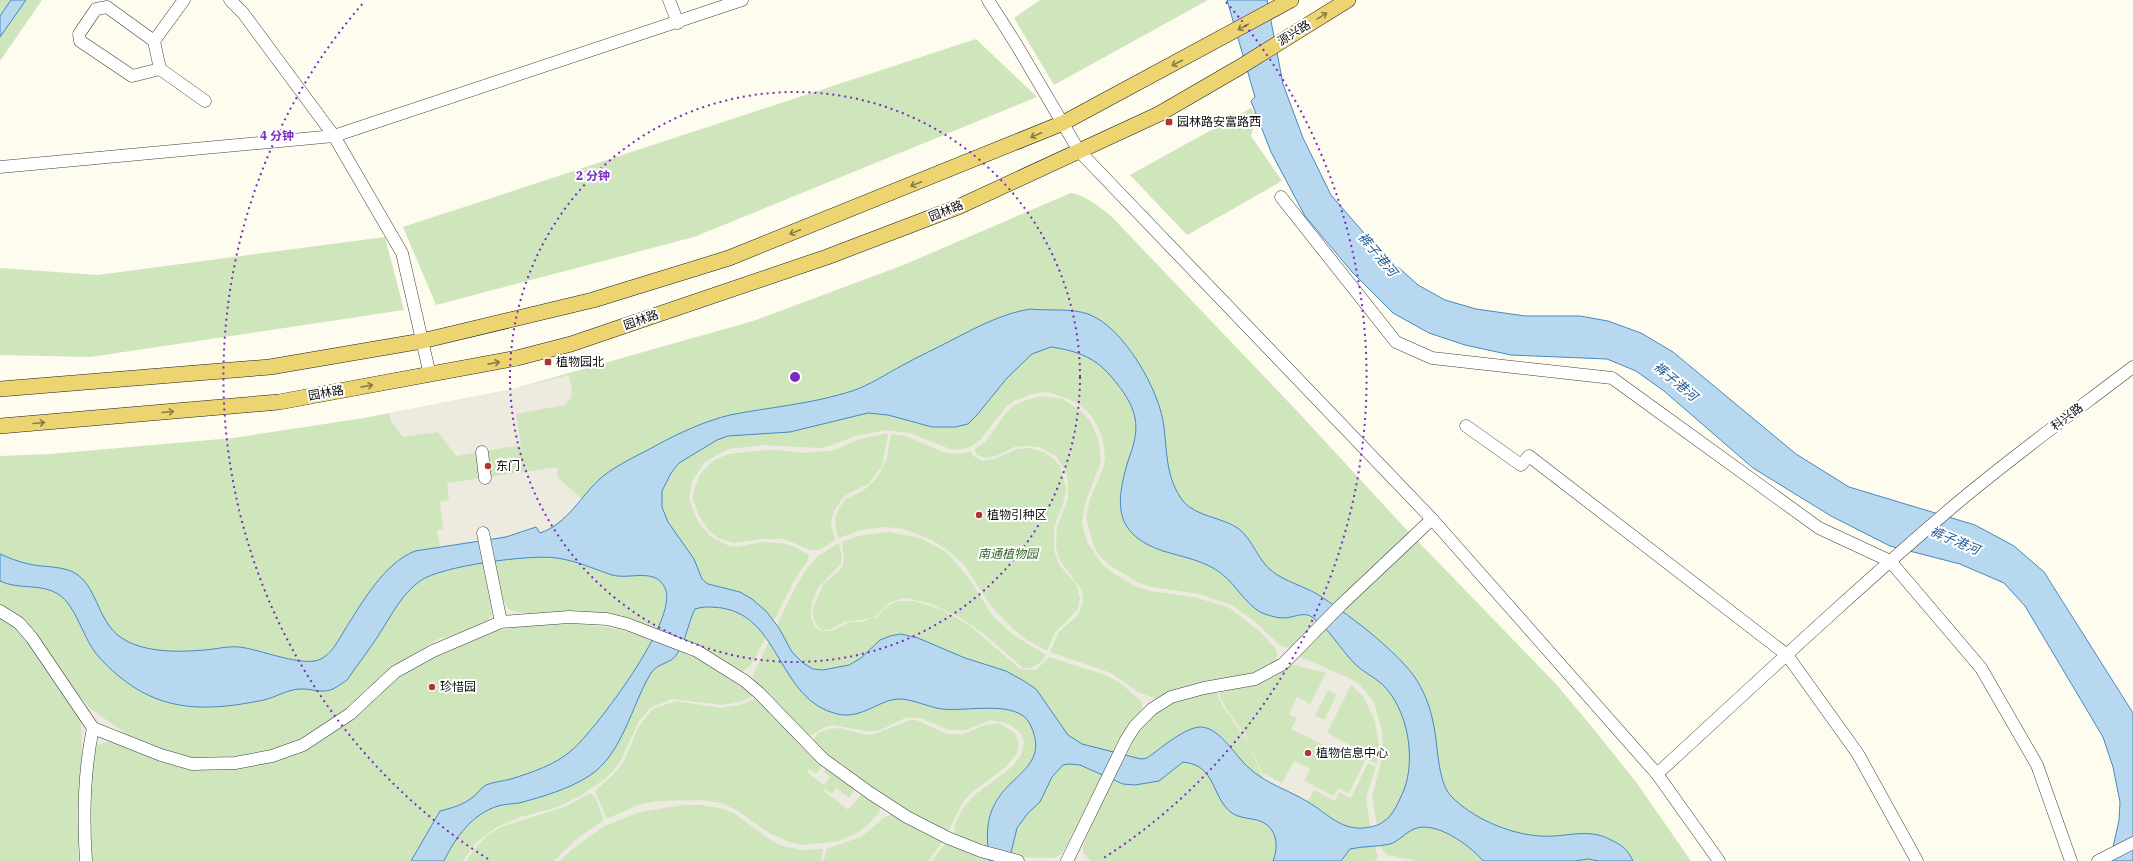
<svg xmlns="http://www.w3.org/2000/svg" width="2133" height="861" viewBox="0 0 2133 861" font-family="'IBM Plex Serif','Noto Sans SC',serif">
<style>
.green{fill:#cfe5bc}
.plaza{fill:#edeadf;fill-rule:evenodd}
.water{fill:#b8d8f0;stroke:#4689c1;fill-rule:evenodd}
.lines{fill:none;stroke-linecap:round;stroke-linejoin:round}
.minor-casing{stroke:#404040;stroke-width:13}
.major-casing{stroke:#1e1e1e;stroke-width:16}
.minor{stroke:#fff;stroke-width:12}
.major{stroke:#ecd571;stroke-width:15}
.oneway{stroke:#887b44}
.ring{fill:none;stroke:#7b2cbf;stroke-width:2;stroke-dasharray:2 4}
.poi-dot{fill:#b13332;stroke:#fff;stroke-width:1.5}
.labels{text-anchor:middle;stroke-width:4;stroke-linejoin:round;paint-order:stroke}
.street-label{font-size:12px;fill:#0d0d0d;stroke:#fff}
.poi-label{font-size:12px;fill:#0d0d0d;stroke:#fff;text-anchor:start}
.park-label{font-size:12px;font-style:italic;fill:#2d5f23;stroke:#fff}
.water-label{font-size:13px;font-style:italic;fill:#225c94;stroke:#fff}
.centre{fill:#7b2cbf;stroke:#fff;stroke-width:2}
.ring-label{font-size:12px;text-anchor:middle;font-weight:bold;fill:#7b2cbf;stroke:#fff;stroke-width:4;stroke-linejoin:round;paint-order:stroke}
</style>
<rect width="100%" height="100%" fill="#fefbef"/>
<g class="green">
<polygon points="0,0 42,0 0,61"/>
<polygon points="1040,0 1208,0 1054,85 1014,18"/>
<polygon points="976,39 1037,97 694,237 436,305 403,227"/>
<polygon points="1251,108 1257,116 1251,136 1282,181 1187,235 1130,175"/>
<path d="M 1071,193 C 1087,196 1099,207 1111,216 L 1298,412 L 1404,527 L 1556,684 L 1592,727 L 1636,782 L 1691,861 L 0,861 L 0,456 L 50,454 L 233,438 L 364,418 L 509,390 L 753,321 L 901,266 Z"/>
<polygon points="385,237 404,310 90,357 0,355 0,268 98,275"/>
</g>
<g class="plaza">
<polygon points="569,375 572,391 571,398 565,405 516,414 521,445 456,456 438,432 403,437 391,421 389,413 513,389"/>
<path d="M 1048,392 L 1069,399 L 1082,407 L 1091,415 L 1098,427 L 1103,439 L 1105,457 L 1103,469 L 1091,496 L 1086,517 L 1093,544 L 1098,554 L 1108,564 L 1139,583 L 1152,587 L 1199,594 L 1231,605 L 1253,620 L 1281,646 L 1292,648 L 1311,628 L 1319,636 L 1298,656 L 1347,677 L 1359,684 L 1374,702 L 1382,730 L 1383,753 L 1372,798 L 1381,848 L 1387,855 L 1416,861 L 1375,861 L 1378,857 L 1371,833 L 1366,797 L 1376,767 L 1368,763 L 1351,798 L 1339,792 L 1335,801 L 1314,790 L 1306,805 L 1261,782 L 1264,776 L 1261,774 L 1248,742 L 1223,707 L 1217,693 L 1205,694 L 1174,702 L 1160,709 L 1141,728 L 1130,745 L 1107,791 L 1083,845 L 1083,852 L 1090,861 L 996,861 L 946,842 L 932,861 L 928,861 L 943,841 L 894,814 L 885,817 L 861,837 L 826,849 L 825,857 L 823,861 L 821,861 L 823,849 L 804,850 L 782,846 L 769,839 L 735,814 L 720,808 L 701,805 L 682,805 L 636,813 L 603,827 L 571,850 L 560,861 L 554,861 L 575,840 L 604,820 L 596,799 L 590,793 L 565,807 L 501,827 L 487,836 L 473,851 L 466,861 L 463,861 L 476,843 L 495,828 L 520,817 L 558,807 L 580,796 L 606,778 L 619,764 L 639,721 L 650,708 L 672,699 L 722,705 L 743,701 L 753,695 L 703,661 L 638,634 L 606,627 L 564,623 L 535,624 L 495,631 L 428,661 L 400,675 L 356,714 L 320,741 L 292,755 L 270,763 L 236,767 L 211,768 L 183,766 L 163,761 L 123,743 L 112,741 L 99,744 L 95,748 L 91,760 L 92,861 L 78,861 L 82,761 L 81,721 L 40,655 L 17,627 L 0,616 L 0,606 L 21,620 L 41,641 L 72,687 L 90,708 L 129,736 L 160,751 L 192,758 L 248,756 L 299,742 L 343,712 L 362,693 L 387,673 L 427,646 L 438,639 L 461,633 L 488,620 L 492,614 L 479,542 L 440,548 L 437,530 L 443,529 L 440,502 L 449,500 L 447,483 L 557,467 L 558,478 L 582,499 L 574,509 L 545,532 L 540,533 L 536,527 L 517,534 L 489,540 L 499,590 L 504,602 L 510,610 L 526,614 L 585,612 L 628,618 L 698,646 L 738,671 L 743,671 L 751,665 L 755,658 L 795,579 L 808,560 L 809,556 L 808,554 L 795,547 L 781,543 L 761,542 L 737,547 L 729,546 L 711,537 L 698,522 L 689,499 L 692,481 L 705,462 L 728,449 L 763,445 L 820,448 L 832,445 L 855,436 L 886,430 L 910,433 L 945,447 L 954,450 L 962,449 L 972,446 L 980,440 L 1006,407 L 1014,401 L 1035,393 ZM 1042,396 L 1063,399 L 1083,413 L 1090,421 L 1098,438 L 1101,461 L 1085,504 L 1082,524 L 1087,542 L 1101,563 L 1113,573 L 1137,587 L 1150,591 L 1193,597 L 1221,605 L 1231,609 L 1260,632 L 1275,648 L 1277,652 L 1276,662 L 1253,673 L 1220,683 L 1185,687 L 1156,699 L 1138,692 L 1111,673 L 1050,652 L 1059,632 L 1078,615 L 1083,602 L 1082,590 L 1061,562 L 1056,548 L 1057,526 L 1068,499 L 1068,482 L 1066,473 L 1056,456 L 1039,447 L 1029,446 L 1014,447 L 999,455 L 986,458 L 977,455 L 974,450 L 986,441 L 1006,413 L 1013,406 L 1024,401 ZM 884,434 L 888,434 L 882,466 L 868,484 L 846,495 L 841,500 L 834,511 L 831,523 L 835,540 L 819,550 L 811,550 L 784,539 L 762,539 L 734,543 L 720,539 L 711,533 L 699,516 L 693,499 L 693,493 L 700,474 L 714,460 L 729,454 L 754,451 L 777,450 L 805,453 L 836,450 L 859,439 ZM 891,434 L 906,436 L 945,453 L 962,454 L 971,451 L 973,456 L 983,461 L 997,458 L 1017,449 L 1028,448 L 1044,452 L 1055,460 L 1061,468 L 1066,489 L 1063,504 L 1054,527 L 1054,551 L 1060,566 L 1076,584 L 1080,598 L 1078,609 L 1054,634 L 1047,651 L 1027,640 L 1013,629 L 992,607 L 964,565 L 946,549 L 934,541 L 904,529 L 886,527 L 861,530 L 839,538 L 837,535 L 835,519 L 839,508 L 846,499 L 864,490 L 878,477 L 887,458 ZM 889,532 L 920,538 L 946,552 L 968,577 L 992,615 L 1012,634 L 1046,655 L 1043,661 L 1031,668 L 1023,668 L 984,634 L 959,617 L 929,603 L 906,598 L 890,602 L 877,615 L 872,618 L 844,622 L 829,630 L 822,630 L 817,626 L 813,616 L 813,608 L 823,585 L 842,568 L 844,558 L 842,542 L 862,535 ZM 839,543 L 842,559 L 840,565 L 818,588 L 812,602 L 811,618 L 816,628 L 822,631 L 832,631 L 850,622 L 861,622 L 877,617 L 885,608 L 897,601 L 914,601 L 942,610 L 969,625 L 1020,669 L 1036,670 L 1049,657 L 1108,676 L 1120,683 L 1142,702 L 1142,709 L 1128,725 L 1083,817 L 1062,854 L 1054,858 L 1022,857 L 978,844 L 957,837 L 954,833 L 956,821 L 964,807 L 976,794 L 1012,767 L 1021,755 L 1024,742 L 1021,734 L 1010,724 L 991,720 L 966,730 L 949,730 L 923,719 L 907,717 L 878,731 L 866,731 L 833,725 L 825,727 L 809,736 L 773,698 L 755,683 L 753,675 L 755,670 L 795,588 L 805,571 L 818,556 ZM 1290,664 L 1326,673 L 1310,704 L 1297,697 L 1289,714 L 1297,718 L 1291,729 L 1328,747 L 1330,744 L 1348,753 L 1347,757 L 1354,761 L 1357,757 L 1365,761 L 1349,793 L 1338,788 L 1334,796 L 1304,781 L 1310,769 L 1294,761 L 1282,783 L 1262,773 L 1245,735 L 1229,713 L 1220,697 L 1219,693 L 1258,683 ZM 1351,685 L 1363,696 L 1375,721 L 1379,745 L 1377,764 L 1358,755 L 1360,750 L 1327,733 ZM 1328,690 L 1337,695 L 1324,720 L 1315,715 ZM 756,698 L 761,701 L 823,765 L 816,774 L 810,769 L 807,772 L 824,785 L 830,777 L 824,772 L 827,768 L 853,788 L 854,791 L 849,798 L 836,788 L 832,794 L 824,788 L 823,790 L 848,810 L 862,794 L 879,806 L 880,811 L 876,816 L 866,826 L 859,832 L 838,841 L 803,845 L 789,842 L 769,833 L 738,811 L 721,803 L 702,800 L 657,801 L 641,804 L 608,818 L 606,817 L 595,791 L 613,775 L 624,761 L 639,726 L 653,709 L 676,701 L 721,708 L 743,704 ZM 910,720 L 916,720 L 947,734 L 964,734 L 985,725 L 998,723 L 1014,732 L 1019,743 L 1017,753 L 1006,767 L 972,792 L 964,800 L 949,830 L 946,831 L 922,820 L 868,787 L 843,769 L 812,741 L 818,733 L 830,729 L 840,728 L 866,735 L 875,734 Z"/>
</g>
<g class="water">
<polygon points="11,0 26,0 0,37 0,16"/>
<polygon points="1227,0 1267,0 1283,84 1303,138 1331,195 1377,248 1418,285 1445,300 1476,309 1525,316 1580,316 1608,321 1641,333 1673,352 1796,454 1849,487 1975,525 2014,546 2044,572 2133,713 2133,861 2110,861 2119,820 2120,802 2113,767 2103,737 2025,606 2004,583 1960,564 1890,546 1831,516 1753,468 1664,391 1636,371 1607,359 1511,355 1465,345 1429,333 1393,313 1352,272 1305,216 1271,152 1251,101 1255,97"/>
<path d="M 1030,309 C 1048,311 1071,308 1088,314 C 1124,327 1160,391 1164,427 C 1167,452 1166,479 1183,501 C 1196,517 1223,517 1239,529 C 1253,540 1258,561 1273,572 C 1285,581 1303,586 1317,594 C 1347,613 1393,648 1414,676 C 1423,689 1430,706 1433,722 C 1438,741 1437,782 1451,796 C 1472,818 1509,834 1540,836 C 1565,838 1588,827 1611,840 C 1622,845 1628,850 1633,861 L 1599,861 L 1588,859 L 1575,861 L 1483,861 C 1470,845 1435,820 1414,829 C 1405,833 1399,841 1390,844 C 1377,847 1363,846 1350,849 L 1341,861 L 1273,861 C 1277,851 1278,838 1271,829 C 1262,816 1243,821 1232,813 C 1211,798 1217,765 1183,762 L 1159,781 L 1135,785 L 1123,784 L 1080,765 L 1069,764 L 1063,765 L 1052,777 L 1040,802 L 1028,813 L 1017,828 L 1009,861 L 990,861 C 986,838 985,817 999,797 C 1016,772 1049,763 1030,724 C 1018,699 966,712 942,709 C 928,707 915,700 901,699 C 880,698 863,720 837,714 C 778,700 781,617 722,608 C 712,607 705,606 695,609 C 688,623 686,641 677,654 C 671,664 657,663 651,673 C 631,706 623,754 589,776 C 569,789 542,797 519,803 C 512,804 505,804 498,806 C 472,814 455,838 444,861 L 411,861 L 440,811 C 452,808 463,805 473,797 C 477,794 481,788 486,785 C 493,782 503,781 511,779 C 533,772 555,765 572,750 C 596,729 680,618 665,588 C 655,567 630,580 612,575 C 594,569 577,561 557,558 C 531,554 440,566 420,581 C 402,594 392,614 380,633 C 370,649 358,664 347,680 C 341,684 334,690 326,691 C 317,692 308,688 299,689 C 287,690 276,697 264,700 C 196,714 148,711 99,657 C 83,640 77,606 58,594 C 41,583 18,590 0,581 L 0,554 C 9,558 19,562 29,564 C 44,568 65,565 78,575 C 99,591 98,625 125,640 C 147,653 181,652 205,650 C 217,649 227,646 239,647 C 260,649 303,668 321,659 C 332,653 338,641 344,631 C 362,603 383,564 415,551 L 506,537 L 536,527 L 540,533 C 568,524 581,495 602,477 C 618,464 639,455 657,445 C 679,433 705,421 730,415 C 770,407 812,404 852,391 C 870,385 886,374 903,365 C 919,356 935,349 952,340 C 977,327 1001,314 1030,309 ZM 1051,347 C 1078,351 1097,358 1114,380 C 1123,391 1132,403 1135,418 C 1138,433 1133,447 1128,461 C 1115,505 1114,534 1163,551 C 1183,557 1206,561 1222,574 C 1236,585 1244,602 1260,612 C 1267,615 1276,618 1284,618 C 1293,618 1304,611 1312,617 C 1330,629 1340,649 1355,664 C 1363,672 1374,677 1382,684 C 1408,709 1416,758 1404,790 C 1399,801 1393,816 1383,822 C 1378,826 1370,827 1364,828 C 1340,830 1327,813 1308,802 C 1289,790 1266,784 1249,768 C 1235,756 1221,729 1202,727 C 1186,726 1160,749 1147,758 L 1141,759 L 1082,744 L 1068,735 L 1036,689 L 1024,681 L 1006,671 L 965,658 L 918,638 L 901,634 L 890,636 L 880,640 L 861,658 L 849,665 L 823,670 L 813,669 L 803,663 L 792,652 L 779,628 L 766,611 L 752,599 L 740,592 L 708,584 L 702,579 L 694,559 L 668,522 L 662,507 L 662,491 L 671,473 L 679,463 L 717,440 L 728,436 L 790,432 L 868,413 L 888,415 L 932,427 L 955,427 L 968,424 L 977,415 L 1007,378 L 1032,354 Z"/>
</g>
<g class="lines">
<defs>
<g id="minor">
<polyline points="184,0 154,41 160,69 205,101"/>
<polyline points="230,0 243,13 334,136 402,253 430,375"/>
<polyline points="669,0 678,23"/>
<polyline points="988,0 1016,44 1079,151 1432,519 1657,774 1719,861"/>
<polyline points="154,41 107,7 96,9 79,34 80,41 132,76 160,69"/>
<polyline points="0,167 334,136 742,0"/>
<polyline points="1281,197 1396,342 1432,358 1612,378 1819,528 1890,561 1981,668 2037,765 2071,861"/>
<polyline points="1466,426 1521,465 1529,456 1787,655 1858,754 1917,861"/>
<polyline points="482,452 485,478"/>
<polyline points="483,533 501,622"/>
<polyline points="0,611 19,623 32,638 93,728 161,755 192,764 235,763 272,756 303,745 350,714 395,672 433,651 501,622 569,617 607,619 627,624 697,651 745,681 759,693 823,759 870,793 907,817 948,838 981,851 1018,861"/>
<path d="M 1657,774 C 1756,683 1854,591 1956,504 C 2013,456 2074,412 2133,367"/>
<path d="M 86,861 C 83,817 84,771 93,728"/>
<polyline points="1067,861 1126,740 1135,726 1152,709 1171,697 1204,688 1255,679 1283,664 1341,605 1432,519"/>
<polyline points="2098,861 2133,843"/>
</g>
<g id="major">
<polyline points="0,389 270,367 422,341 593,300 729,258 1063,123 1291,0"/>
<polyline points="0,426 279,402 517,358 571,344 827,257 958,207 1159,114 1240,67 1348,0"/>
</g>
</defs>
<use href="#minor" class="minor-casing"/>
<use href="#major" class="major-casing"/>
<use href="#minor" class="minor"/>
<use href="#major" class="major"/>
</g>
<defs><path id="oneway-shaft" d="M-6 0H5M1.5-3L5.5 0L1.5 3" fill="none" stroke-width="1.6" stroke-linecap="round" stroke-linejoin="round"/></defs>
<g class="oneway">
<use href="#oneway-shaft" transform="translate(1322 16) rotate(-32)"/>
<use href="#oneway-shaft" transform="translate(1243 27) rotate(152)"/>
<use href="#oneway-shaft" transform="translate(1177 63) rotate(152)"/>
<use href="#oneway-shaft" transform="translate(1036 135) rotate(157)"/>
<use href="#oneway-shaft" transform="translate(916 184) rotate(158)"/>
<use href="#oneway-shaft" transform="translate(795 232) rotate(158)"/>
<use href="#oneway-shaft" transform="translate(494 363) rotate(-11)"/>
<use href="#oneway-shaft" transform="translate(367 386) rotate(-10)"/>
<use href="#oneway-shaft" transform="translate(168 412) rotate(-5)"/>
<use href="#oneway-shaft" transform="translate(39 423) rotate(-5)"/>
</g>
<g class="ring">
<circle cx="795" cy="377" r="285"/>
<path d="M488 859A571 571 0 0 1 364 2M1226 2A571 571 0 0 1 1102 859"/>
</g>
<g class="poi-dot">
<rect x="1165" y="118" width="8" height="8" rx="2"/>
<rect x="544" y="358" width="8" height="8" rx="2"/>
<circle cx="488" cy="466" r="4"/>
<circle cx="979" cy="515" r="4"/>
<circle cx="432" cy="687" r="4"/>
<circle cx="1308" cy="753" r="4"/>
</g>
<g class="labels">
<g class="street-label">
<text transform="translate(1294 33) rotate(-32)" y="4">源兴路</text>
<text transform="translate(946 211) rotate(-22)" y="4">园林路</text>
<text transform="translate(641 320) rotate(-19)" y="4">园林路</text>
<text transform="translate(326 393) rotate(-10)" y="4">园林路</text>
<text transform="translate(2067 417) rotate(-37)" y="4">科兴路</text>
</g>
<g class="poi-label">
<text x="1177" y="126">园林路安富路西</text>
<text x="556" y="366">植物园北</text>
<text x="496" y="470">东门</text>
<text x="987" y="519">植物引种区</text>
<text x="440" y="691">珍惜园</text>
<text x="1316" y="757">植物信息中心</text>
</g>
<g class="park-label">
<text x="1008" y="558">南通植物园</text>
</g>
<g class="water-label">
<text transform="translate(1378 254) rotate(50)" y="5">裤子港河</text>
<text transform="translate(1676 381) rotate(40)" y="5">裤子港河</text>
<text transform="translate(1955 540) rotate(23)" y="5">裤子港河</text>
</g>
</g>
<circle cx="795" cy="377" r="6" class="centre"/>
<g class="ring-label">
<text x="277" y="140">4 分钟</text>
<text x="593" y="180">2 分钟</text>
</g>
</svg>
